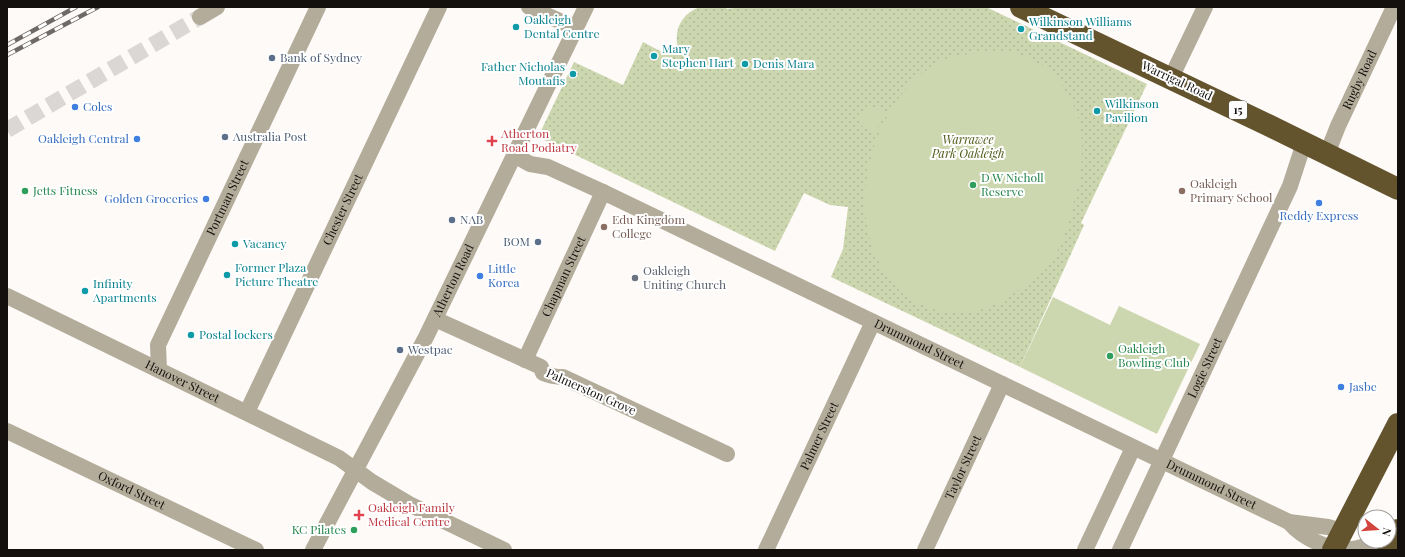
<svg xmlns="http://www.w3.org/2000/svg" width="1405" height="557" viewBox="0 0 1405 557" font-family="'Playfair Display',serif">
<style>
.park{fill:url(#park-dots)}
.garden{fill:#cdd7af}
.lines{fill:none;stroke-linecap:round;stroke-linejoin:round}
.minor-tunnel{stroke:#dbd7d4;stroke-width:16;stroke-dasharray:16 8;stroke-linecap:butt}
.minor{stroke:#b4ac9a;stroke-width:16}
.highway{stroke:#63542d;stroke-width:22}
.rail-casing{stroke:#6e6a67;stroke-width:4.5}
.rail{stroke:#fff;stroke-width:3;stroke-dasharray:9;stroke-linecap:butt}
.culture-dot{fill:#0f9aa8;stroke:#fff;stroke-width:1.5}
.service-dot{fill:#5c6f8a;stroke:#fff;stroke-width:1.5}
.shop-dot{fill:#3f7fe0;stroke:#fff;stroke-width:1.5}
.health-dot{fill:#e0444e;stroke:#fff;stroke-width:1.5}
.leisure-dot{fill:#2e9e5b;stroke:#fff;stroke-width:1.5}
.education-dot{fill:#8d6e63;stroke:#fff;stroke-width:1.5}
.worship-dot{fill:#6b7280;stroke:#fff;stroke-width:1.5}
.labels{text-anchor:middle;stroke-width:4;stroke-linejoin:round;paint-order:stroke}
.shield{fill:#fff;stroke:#5a5856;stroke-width:1}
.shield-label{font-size:11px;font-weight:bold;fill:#13100d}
.culture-label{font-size:12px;fill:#0d838f;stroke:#fff;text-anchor:start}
.service-label{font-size:12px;fill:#4e5e75;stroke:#fff;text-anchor:start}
.street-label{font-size:12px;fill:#13100d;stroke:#fff}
.shop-label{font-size:12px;fill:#366cbe;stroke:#fff;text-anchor:start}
.health-label{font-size:12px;fill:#be3a42;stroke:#fff;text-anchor:start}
.park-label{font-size:12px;font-style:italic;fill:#515c1b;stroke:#fff}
.leisure-label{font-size:12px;fill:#27864d;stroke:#fff;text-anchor:start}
.education-label{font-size:12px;fill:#785e54;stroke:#fff;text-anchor:start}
.worship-label{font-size:12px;fill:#5b616d;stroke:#fff;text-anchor:start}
</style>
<defs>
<pattern id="park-dots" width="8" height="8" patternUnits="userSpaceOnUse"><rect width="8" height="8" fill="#cdd7af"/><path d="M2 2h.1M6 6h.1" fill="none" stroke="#afb895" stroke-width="1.8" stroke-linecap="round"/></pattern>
</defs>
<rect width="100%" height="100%" fill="#fefaf7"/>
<path class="park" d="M 700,7 L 726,7 L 727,9 L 742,7 L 986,7 L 1147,84 L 1081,223 L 1084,225 L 1020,367 L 831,277 L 843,249 L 848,207 L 830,205 L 804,193 L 775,251 L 538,137 L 574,62 L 623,85 L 643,42 L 664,53 L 678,49 C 673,30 682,13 700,7 Z"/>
<g class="garden">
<path d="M 993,51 C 1001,52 1011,52 1019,54 C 1034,58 1047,68 1057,79 C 1089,116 1086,161 1073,205 C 1069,222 1065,240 1055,255 C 1047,268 1035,278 1023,287 C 1014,293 1004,300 994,305 C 962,319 919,312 895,286 C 841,227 865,114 928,69 C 947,55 970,54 993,51 Z"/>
<polygon points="868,104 885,113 875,133 858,124"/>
<polygon points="1053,297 1110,325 1119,306 1200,344 1157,434 1020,367"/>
</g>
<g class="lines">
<polyline class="minor-tunnel" points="7,130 200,17"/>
<g class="minor">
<polyline points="529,7 575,28"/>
<polyline points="200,17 217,7"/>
<polyline points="1171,78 1205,7"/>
<path id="s1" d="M 1327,154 L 1338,126 L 1394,7"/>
<path id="s2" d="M 514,155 L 530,164 L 548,167 L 603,192 L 1289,522 L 1328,527 L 1342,531"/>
<path id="s3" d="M 7,296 L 339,458 L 372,482 L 409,504 L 504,550"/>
<path d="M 435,319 L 541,367 L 543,373 C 550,376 555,377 563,377 L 727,454"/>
<path id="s4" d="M 525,360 L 603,192"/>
<path id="s5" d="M 159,370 L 158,345 L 318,7"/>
<path id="s6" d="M 247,412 L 439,7"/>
<path id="s7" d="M 7,431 L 256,550"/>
<path d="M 1289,522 C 1302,538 1331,552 1352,549 C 1362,548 1372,544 1382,541"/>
<path id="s8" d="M 313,550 L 426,337 L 586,7"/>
<path id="s9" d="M 766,550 L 873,322"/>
<path id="s10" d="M 925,550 L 1002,384"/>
<polyline points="1085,550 1133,448"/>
<path id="s11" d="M 1120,550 L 1290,186 L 1304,143"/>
</g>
<g class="highway">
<polyline points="1021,7 1268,125 1398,189"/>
<polyline points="1333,550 1398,424"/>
<polyline points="1388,550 1398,530"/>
</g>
<defs>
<g id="rail">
<polyline points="7,45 76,7"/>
<polyline points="7,55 98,7"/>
</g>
</defs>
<use href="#rail" class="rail-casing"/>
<use href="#rail" class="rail"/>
</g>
<g class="culture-dot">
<circle cx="516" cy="27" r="4"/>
<circle cx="1021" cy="29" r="4"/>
<circle cx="654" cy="56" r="4"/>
<circle cx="745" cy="64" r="4"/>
<circle cx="573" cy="74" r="4"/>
<circle cx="1097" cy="111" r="4"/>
<circle cx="235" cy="244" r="4"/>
<circle cx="227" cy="275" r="4"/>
<circle cx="85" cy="291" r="4"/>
<circle cx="191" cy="335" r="4"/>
</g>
<g class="service-dot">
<circle cx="272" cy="58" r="4"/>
<circle cx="225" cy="137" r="4"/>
<circle cx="452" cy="220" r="4"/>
<circle cx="538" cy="242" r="4"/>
<circle cx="400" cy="350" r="4"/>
</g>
<g class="shop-dot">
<circle cx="75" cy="107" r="4"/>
<circle cx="137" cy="139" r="4"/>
<circle cx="206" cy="199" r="4"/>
<circle cx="1319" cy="203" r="4"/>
<circle cx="480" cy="276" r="4"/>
<circle cx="1341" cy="387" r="4"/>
</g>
<g class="health-dot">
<path d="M490 135h4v4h4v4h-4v4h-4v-4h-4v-4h4z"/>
<path d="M357 509h4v4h4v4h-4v4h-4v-4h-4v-4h4z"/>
</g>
<g class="leisure-dot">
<circle cx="973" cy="185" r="4"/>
<circle cx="25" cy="191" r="4"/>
<circle cx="1110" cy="356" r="4"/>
<circle cx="354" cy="530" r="4"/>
</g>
<g class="education-dot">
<circle cx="1182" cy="191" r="4"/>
<circle cx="604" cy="227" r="4"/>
</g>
<circle class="worship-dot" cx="635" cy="278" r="4"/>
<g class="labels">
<rect class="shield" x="1229" y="101" width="18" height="18" rx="3"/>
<g class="shield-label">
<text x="1238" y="114">15</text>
</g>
<g class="culture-label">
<text x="524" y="24">Oakleigh<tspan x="524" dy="14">Dental Centre</tspan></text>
<text x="1029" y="26">Wilkinson Williams<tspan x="1029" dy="14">Grandstand</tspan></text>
<text x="662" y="53">Mary<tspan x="662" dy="14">Stephen Hart</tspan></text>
<text x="753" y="68">Denis Mara</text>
<text x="565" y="71" text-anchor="end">Father Nicholas<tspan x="565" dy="14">Moutafis</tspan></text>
<text x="1105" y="108">Wilkinson<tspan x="1105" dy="14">Pavilion</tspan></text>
<text x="243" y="248">Vacancy</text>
<text x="235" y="272">Former Plaza<tspan x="235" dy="14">Picture Theatre</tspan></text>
<text x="93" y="288">Infinity<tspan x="93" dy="14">Apartments</tspan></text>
<text x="199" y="339">Postal lockers</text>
</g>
<g class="service-label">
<text x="280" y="62">Bank of Sydney</text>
<text x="233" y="141">Australia Post</text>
<text x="460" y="224">NAB</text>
<text x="530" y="246" text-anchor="end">BOM</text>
<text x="408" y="354">Westpac</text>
</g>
<g class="street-label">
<text dy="4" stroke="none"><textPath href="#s1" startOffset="81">Rugby Road</textPath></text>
<text transform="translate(1177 81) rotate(25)" y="4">Warrigal Road</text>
<text dy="4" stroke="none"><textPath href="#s5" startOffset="188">Portman Street</textPath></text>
<text dy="4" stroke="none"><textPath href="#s6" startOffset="224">Chester Street</textPath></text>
<text dy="4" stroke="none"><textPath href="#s4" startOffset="92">Chapman Street</textPath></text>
<text dy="4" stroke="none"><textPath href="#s8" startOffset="304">Atherton Road</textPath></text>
<text dy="4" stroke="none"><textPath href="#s2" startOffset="448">Drummond Street</textPath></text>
<text dy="4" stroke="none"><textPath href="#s11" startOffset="201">Logie Street</textPath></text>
<text dy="4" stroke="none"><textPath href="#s3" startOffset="195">Hanover Street</textPath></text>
<text transform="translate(591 392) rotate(24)" y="4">Palmerston Grove</text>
<text dy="4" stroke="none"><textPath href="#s9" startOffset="126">Palmer Street</textPath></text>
<text dy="4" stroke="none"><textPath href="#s10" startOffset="91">Taylor Street</textPath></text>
<text dy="4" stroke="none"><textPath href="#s2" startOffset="772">Drummond Street</textPath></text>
<text dy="4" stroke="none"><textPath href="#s7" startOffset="138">Oxford Street</textPath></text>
</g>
<g class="shop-label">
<text x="83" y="111">Coles</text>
<text x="129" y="143" text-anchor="end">Oakleigh Central</text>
<text x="198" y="203" text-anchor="end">Golden Groceries</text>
<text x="1319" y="220" text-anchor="middle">Reddy Express</text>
<text x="488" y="273">Little<tspan x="488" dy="14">Korea</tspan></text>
<text x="1349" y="391">Jasbe</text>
</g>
<g class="health-label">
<text x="501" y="138">Atherton<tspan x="501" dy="14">Road Podiatry</tspan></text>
<text x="368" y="512">Oakleigh Family<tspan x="368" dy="14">Medical Centre</tspan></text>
</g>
<g class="park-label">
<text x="968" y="144">Warrawee<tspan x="968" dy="14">Park Oakleigh</tspan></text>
</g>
<g class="leisure-label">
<text x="981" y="182">D W Nicholl<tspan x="981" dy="14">Reserve</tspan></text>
<text x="33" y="195">Jetts Fitness</text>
<text x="1118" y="353">Oakleigh<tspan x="1118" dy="14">Bowling Club</tspan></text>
<text x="346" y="534" text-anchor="end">KC Pilates</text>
</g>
<g class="education-label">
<text x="1190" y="188">Oakleigh<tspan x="1190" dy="14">Primary School</tspan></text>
<text x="612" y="224">Edu Kingdom<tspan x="612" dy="14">College</tspan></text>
</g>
<g class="worship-label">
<text x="643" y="275">Oakleigh<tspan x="643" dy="14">Uniting Church</tspan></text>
</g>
</g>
<rect width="1405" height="557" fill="none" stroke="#13100d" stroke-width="16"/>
<g transform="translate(1377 529) rotate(107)"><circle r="19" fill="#ffffff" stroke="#a19f9e"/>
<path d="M0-3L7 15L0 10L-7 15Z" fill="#d2443d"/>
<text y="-6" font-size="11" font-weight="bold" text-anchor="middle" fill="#13100d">N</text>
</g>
</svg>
